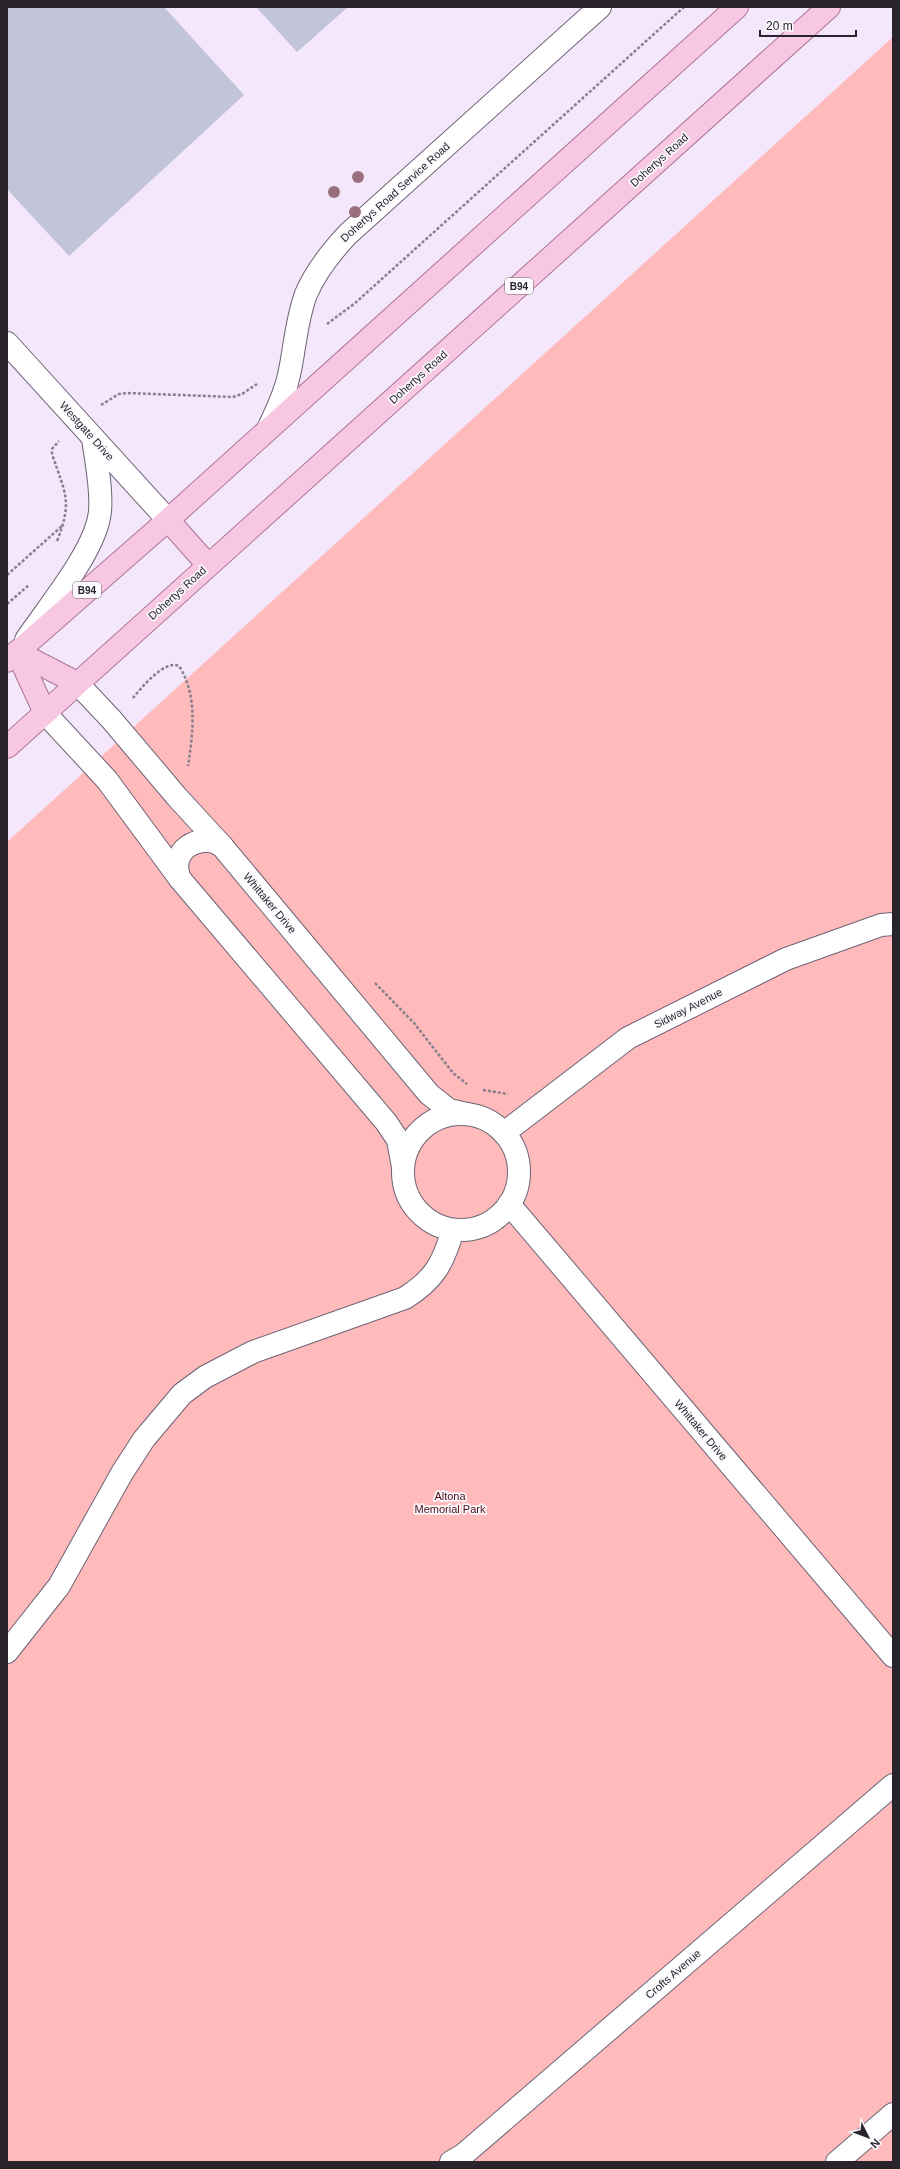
<svg xmlns="http://www.w3.org/2000/svg" width="900" height="2169" viewBox="0 0 900 2169" font-family="Arial,sans-serif">
<style>
.green{fill:#ffbabb}
.building{fill:#c2c4da}
.lines{fill:none;stroke-linecap:round;stroke-linejoin:round}
.minor-casing{stroke:#6e6375;stroke-width:24}
.major-casing{stroke:#ad7596;stroke-width:24}
.path{stroke:#877f8c;stroke-width:2.5;stroke-dasharray:3 2;stroke-linecap:butt}
.minor{stroke:#fff;stroke-width:22}
.major{stroke:#f8c7e2;stroke-width:22}
.tree{fill:#996f7d}
.labels{text-anchor:middle;stroke-width:3.5;stroke-linejoin:round;paint-order:stroke}
.shield{fill:#fbf9fd;stroke:#68646b;stroke-width:1}
.shield-label{font-size:10px;font-weight:bold;fill:#29242c}
.street-label{font-size:11px;fill:#29242c;stroke:#fbf9fd}
.park-label{font-size:11px;fill:#4e0c16;stroke:#fbf9fd}
</style>
<rect width="100%" height="100%" fill="#f4e7fb"/>
<polygon class="green" points="893,37 893,2162 7,2162 7,842"/>
<g class="building">
<polygon points="7,7 164,7 244,95 69,256 7,189"/>
<polygon points="256,7 348,7 297,52"/>
</g>
<g class="lines">
<defs>
<g id="minor">
<polyline points="7,343 168,520"/>
<path d="M 269,427 C 277,410 285,394 289,375 C 295,348 296,321 306,294 C 316,271 331,252 348,234 L 600,7"/>
<path d="M 26,640 C 48,607 97,549 100,511 C 102,487 96,462 93,438"/>
<polyline points="77,683 111,719 177,797 222,846 429,1094 449,1110 467,1114"/>
<polyline points="45,713 107,780 180,879 386,1122 398,1140 403,1167"/>
<path d="M 180,879 C 168,851 199,831 222,846"/>
<circle cx="461" cy="1172" r="58"/>
<polyline points="504,1133 628,1038 786,959 881,925 893,924"/>
<polyline points="509,1204 893,1656"/>
<path d="M 7,1652 L 59,1586 L 122,1473 L 144,1439 L 182,1394 L 205,1377 L 253,1352 L 405,1298 C 435,1279 443,1263 453,1230"/>
<polyline points="451,2162 463,2155 893,1785"/>
<polyline points="837,2162 893,2114"/>
</g>
<g id="major">
<polyline points="168,520 208,565"/>
<polyline points="17,652 77,683"/>
<polyline points="17,652 45,713"/>
<polyline points="7,661 168,520 737,7"/>
<polyline points="7,747 829,7"/>
</g>
</defs>
<use href="#minor" class="minor-casing"/>
<use href="#major" class="major-casing"/>
<g class="path">
<polyline points="327,324 354,304 684,7"/>
<polyline points="101,405 119,394 127,393 233,397 242,394 257,384"/>
<path d="M 57,541 C 73,501 65,493 52,454 L 52,449 L 59,441"/>
<polyline points="7,575 62,526"/>
<polyline points="7,604 29,585"/>
<path d="M 133,698 C 141,688 165,659 179,666 C 198,695 193,734 188,766"/>
<polyline points="375,983 414,1023 453,1073 467,1084"/>
<polyline points="483,1090 508,1094"/>
</g>
<use href="#minor" class="minor"/>
<use href="#major" class="major"/>
</g>
<g class="tree">
<circle cx="358" cy="177" r="6"/>
<circle cx="334" cy="192" r="6"/>
<circle cx="355" cy="212" r="6"/>
</g>
<g class="labels">
<g class="shield">
<rect x="505" y="278" width="28" height="16" rx="3"/>
<rect x="73" y="582" width="28" height="16" rx="3"/>
</g>
<g class="shield-label">
<text x="519" y="290">B94</text>
<text x="87" y="594">B94</text>
</g>
<g class="street-label">
<text transform="translate(659 160) rotate(-42)" y="4">Dohertys Road</text>
<text transform="translate(395 192) rotate(-42)" y="4">Dohertys Road Service Road</text>
<text transform="translate(418 377) rotate(-42)" y="4">Dohertys Road</text>
<text transform="translate(87 431) rotate(48)" y="4">Westgate Drive</text>
<text transform="translate(177 593) rotate(-42)" y="4">Dohertys Road</text>
<text transform="translate(270 903) rotate(50)" y="4">Whittaker Drive</text>
<text transform="translate(688 1008) rotate(-27)" y="4">Sidway Avenue</text>
<text transform="translate(701 1430) rotate(50)" y="4">Whittaker Drive</text>
<text transform="translate(673 1974) rotate(-41)" y="4">Crofts Avenue</text>
</g>
<g class="park-label">
<text x="450" y="1500">Altona<tspan x="450" dy="13">Memorial Park</tspan></text>
</g>
</g>
<rect width="900" height="2169" fill="none" stroke="#29242c" stroke-width="16"/>
<g transform="translate(868 2137) rotate(132)" stroke="#fbf9fd" stroke-width="3" paint-order="stroke">
<path d="M0-3L7 15L0 10L-7 15Z" fill="#29242c"/>
<text y="-6" font-size="11" font-weight="bold" text-anchor="middle" fill="#29242c">N</text>
</g>
<path d="M760 30v6h96v-6" fill="none" stroke="#29242c" stroke-width="2"/>
<text x="766" y="30" font-size="12" fill="#29242c" stroke="#fbf9fd" stroke-width="3" paint-order="stroke">20 m</text>
</svg>
